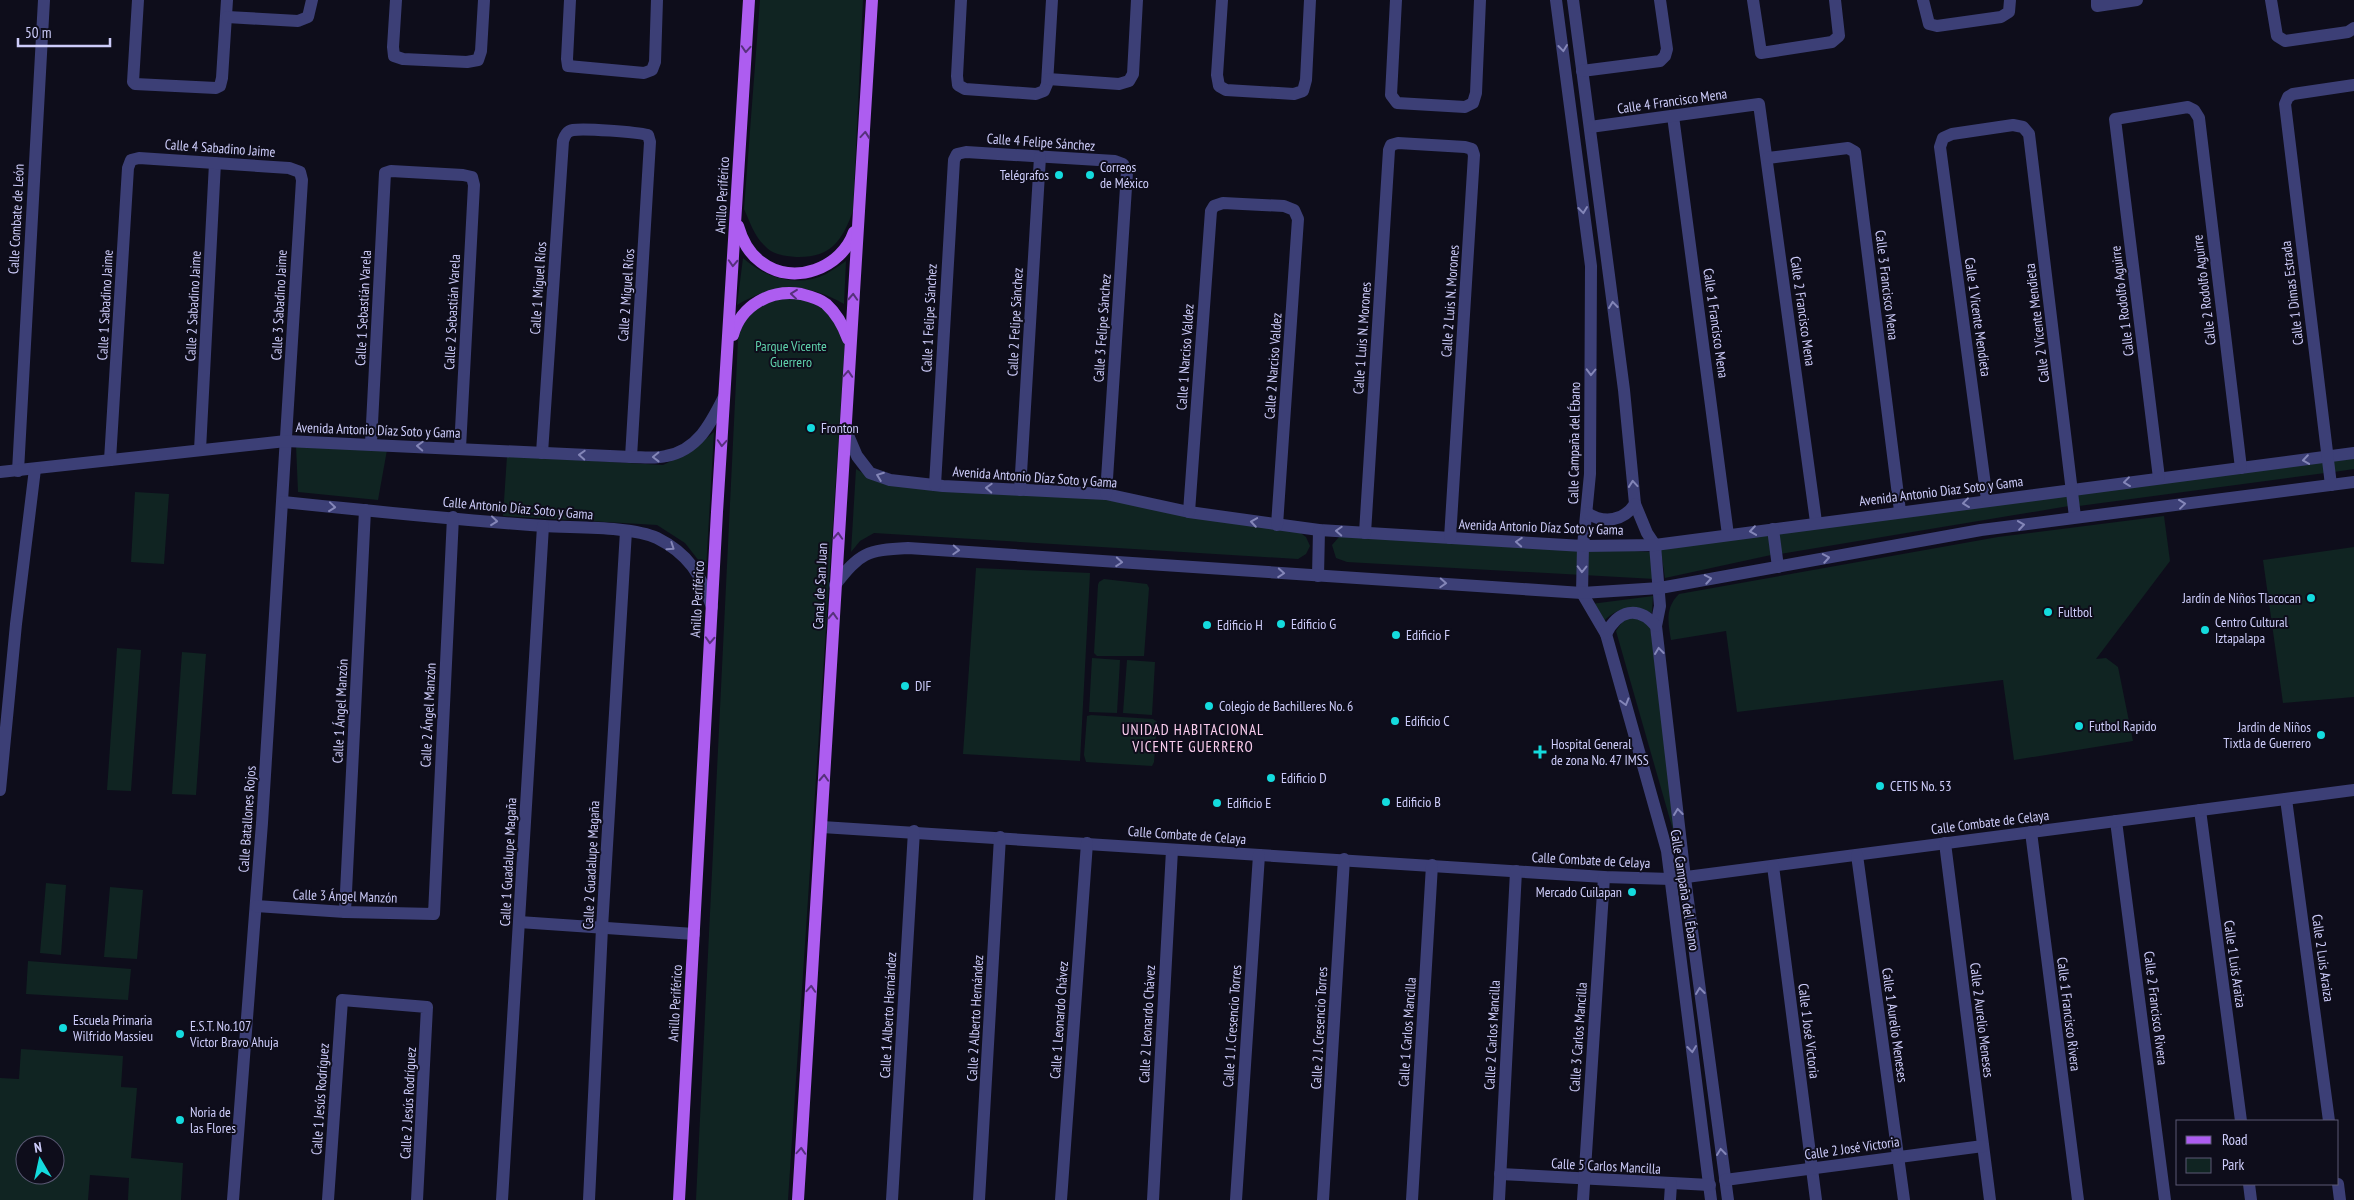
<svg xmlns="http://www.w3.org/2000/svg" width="2354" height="1200" viewBox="0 0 2354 1200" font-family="'PT Sans Narrow',sans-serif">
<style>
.green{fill:#102422;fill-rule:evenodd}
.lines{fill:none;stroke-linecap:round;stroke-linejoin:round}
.minor{stroke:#3c3f76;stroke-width:12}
.major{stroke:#ad5df0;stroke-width:12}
.oneway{stroke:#8486b8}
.oneway2{stroke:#56317b}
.poi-dot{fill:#14dbde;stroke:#0e0d1b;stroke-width:2}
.labels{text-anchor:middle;stroke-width:4;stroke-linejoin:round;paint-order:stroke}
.street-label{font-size:14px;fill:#cdccfa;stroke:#0e0d1b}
.poi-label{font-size:14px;fill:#cdccfa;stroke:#0e0d1b;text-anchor:start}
.park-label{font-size:14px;fill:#5fd2ac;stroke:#0e0d1b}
.neighbourhood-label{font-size:15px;letter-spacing:1px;fill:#fbcdee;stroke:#0e0d1b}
</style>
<rect width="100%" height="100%" fill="#0e0d1b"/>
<g class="green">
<path d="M 760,0 L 863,0 L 853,211 C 842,241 831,258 796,257 C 785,256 773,255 765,246 C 754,236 750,222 744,209 Z"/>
<path d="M 743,258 C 765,278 798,288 826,274 C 833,270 840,265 846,261 L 844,304 C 806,282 775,283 737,305 Z"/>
<polygon points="790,295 829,310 845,342 788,1200 696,1200 738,340 742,324 759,303"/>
<polygon points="714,432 706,570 685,543 657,525 503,516 507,456 663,465 690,452"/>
<polygon points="296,445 387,450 378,500 298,492"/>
<polygon points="2354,455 2354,469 2334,472 2332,458"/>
<polygon points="2322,460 2325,473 2079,506 2077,491"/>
<polygon points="856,469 878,482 1101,496 1298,531 1306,537 1310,546 1306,554 1298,559 874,533 860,541 851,552"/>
<polygon points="135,492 169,494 164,564 131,562"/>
<polygon points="2067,492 2069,506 1780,554 1777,529"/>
<path d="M 2164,516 L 2170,561 L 2096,659 L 2106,658 L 2118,667 L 2133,741 L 2014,760 L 2003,680 L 1737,712 L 1726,631 L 1671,640 C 1668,622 1665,608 1679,594 L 1998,537 Z"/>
<polygon points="1768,530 1771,555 1665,578 1660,545"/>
<polygon points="1350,533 1651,552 1655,579 1347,562 1336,558 1332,545 1339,537"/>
<polygon points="2354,547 2354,697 2283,703 2263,560"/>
<polygon points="976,568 1090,573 1080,761 963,754"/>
<polygon points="1104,579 1147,584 1149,588 1144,656 1097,656 1094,653 1098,585 1099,582"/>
<path d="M 1653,596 L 1652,613 C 1633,606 1618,606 1603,622 L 1591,604 Z"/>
<polygon points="1630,615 1650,625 1679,851 1616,631 1622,622"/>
<polygon points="117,648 141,650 131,791 107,790"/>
<polygon points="182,652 206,654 196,795 172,794"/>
<polygon points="1092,658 1120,660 1117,713 1089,712"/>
<polygon points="1127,660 1155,662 1152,715 1123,713"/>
<polygon points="1091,715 1153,719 1157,722 1154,762 1152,766 1086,762 1084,755 1087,716"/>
<polygon points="46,883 66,885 61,955 40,953"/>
<polygon points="110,887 143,890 137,959 104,957"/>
<polygon points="28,961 131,969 128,1000 26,994"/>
<path d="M 21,1049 L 123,1056 L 121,1087 L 137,1088 L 131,1158 L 183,1163 L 181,1200 L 128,1200 L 129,1178 L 90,1175 L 88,1200 L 0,1200 L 0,1078 L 19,1079 ZM 25,1145 L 55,1145 L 55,1175 L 25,1175 Z"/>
</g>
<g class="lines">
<g class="minor">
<polyline points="138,0 133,82 135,84 216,88 220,86 222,78 227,0"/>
<polyline points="396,0 393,47 394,56 403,59 467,62 478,60 481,51 484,0"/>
<polyline points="570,0 567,59 568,66 644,73 652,70 655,62 657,0"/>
<polyline points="961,0 957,76 958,85 965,89 1036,94 1044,91 1047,84 1052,0"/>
<polyline points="1222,0 1217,75 1219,86 1226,90 1294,94 1303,91 1306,80 1310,0"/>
<polyline points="1396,0 1391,95 1397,103 1465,107 1473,103 1476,93 1480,0"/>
<polyline points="1556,0 1591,266 1590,474 1583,546 1582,593 1606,634 1667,851 1711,1200"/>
<polyline points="1573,0 1624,390 1635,504 1647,533 1655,545 1660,606 1656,626 1685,878 1728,1200"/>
<polyline points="1753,0 1761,53 1832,42 1839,36 1835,0"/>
<polyline points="1923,0 1929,24 1937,26 2001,17 2009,12 2010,0"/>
<polyline points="2097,0 2097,6 2137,0"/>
<polyline points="2271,0 2277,36 2285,41 2348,32 2354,28"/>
<polyline points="227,17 298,21 308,17 312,0"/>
<polyline points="1582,71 1660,61 1665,56 1667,49 1660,0"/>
<polyline points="1048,79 1119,84 1129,81 1133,74 1137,0"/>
<polyline points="1673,116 1728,535"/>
<polyline points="1590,127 1759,104 1816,522"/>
<polyline points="1768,158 1848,148 1855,152 1900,511"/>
<polyline points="845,428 857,456 870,473 890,480 943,486 1106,494 1189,512 1319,530 1583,546 1655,545 2354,453"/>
<polyline points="371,443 385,173 391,171 463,175 472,177 474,185 460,448"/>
<polyline points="200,450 215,163"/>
<path d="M 542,453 L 563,141 C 565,135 567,131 573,130 C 584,128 636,132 648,135 L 650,142 L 631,457"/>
<polyline points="110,460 128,168 131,160 139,158 289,168 300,172 302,180 262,823 233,1200"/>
<polyline points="18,471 44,0"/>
<path d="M 0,472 L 286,441 L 631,457 C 642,457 655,459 666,456 C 698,450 711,423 724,397"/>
<polyline points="2159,478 2115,119 2188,107 2194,110 2199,118 2241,468"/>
<polyline points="935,485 954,160 957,154 966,152 1115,161 1123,164 1127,172 1106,494"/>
<polyline points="2331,485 2285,104 2288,97 2293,94 2354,85"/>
<polyline points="1020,490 1040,157"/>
<polyline points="1987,500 1940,147 1943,138 1952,134 2013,125 2023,127 2029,134 2075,517"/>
<path d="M 283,502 C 370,511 457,520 544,526 C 574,528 632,526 657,538 C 689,554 701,575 712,607"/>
<polyline points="1189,512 1211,211 1214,206 1223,203 1284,206 1294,210 1298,219 1277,525"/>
<path d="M 1587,513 C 1604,524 1624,521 1635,504"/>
<polyline points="1773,529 1778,567"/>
<polyline points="1365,533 1389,150 1391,145 1398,143 1465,147 1472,149 1474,155 1450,538"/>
<polyline points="1318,576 1319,530"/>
<path d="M 835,585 C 860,553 866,550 908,548 L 1582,593 L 1660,588 L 1981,530 L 2354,482"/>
<path d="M 1606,634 C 1618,610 1638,605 1656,626"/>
<polyline points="0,790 16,624 35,469"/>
<polyline points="2286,799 2329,1121"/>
<polyline points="2200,810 2241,1121"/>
<polyline points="2116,821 2165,1200"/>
<polyline points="822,827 1604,877 1671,879 2354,790"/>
<polyline points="2031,832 2078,1200"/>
<polyline points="1945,843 1990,1200"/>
<polyline points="1857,855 1904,1200"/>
<polyline points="1773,866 1816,1200"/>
<polyline points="256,906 345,912 434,914 453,517"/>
<polyline points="345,912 365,510"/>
<polyline points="519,922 694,934"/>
<polyline points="1500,1174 1710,1185"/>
<polyline points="1725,1180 1983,1146"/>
<polyline points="2249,1184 2251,1200"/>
<polyline points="2338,1184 2340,1200"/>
<polyline points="328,1200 342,1000 427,1007 417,1200"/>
<polyline points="502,1200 543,526"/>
<polyline points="589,1200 602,928 626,531"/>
<polyline points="892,1200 914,831"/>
<polyline points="979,1200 1000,837"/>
<polyline points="1061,1200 1087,843"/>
<polyline points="1153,1200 1172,850"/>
<polyline points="1236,1200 1259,855"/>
<polyline points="1323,1200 1344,859"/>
<polyline points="1412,1200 1432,865"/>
<polyline points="1499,1200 1516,871"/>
<polyline points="1583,1200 1604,877"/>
<polyline points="1670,1200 1671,1184"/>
</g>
<g class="major">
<path d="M 738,226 C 742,240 748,253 761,262 C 793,287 842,268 854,232"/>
<path d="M 733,335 C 741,305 771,289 801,294 C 809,296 820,299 826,304 C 837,314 843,325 848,339"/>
<polyline points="679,1200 717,512 749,0"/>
<polyline points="798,1200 872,0"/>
</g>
</g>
<defs><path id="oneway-chevron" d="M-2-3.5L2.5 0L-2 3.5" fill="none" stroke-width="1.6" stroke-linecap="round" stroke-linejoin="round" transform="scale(1.25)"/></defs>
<g class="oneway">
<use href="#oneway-chevron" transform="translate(1563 48) rotate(83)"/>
<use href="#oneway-chevron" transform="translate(1583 210) rotate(83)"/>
<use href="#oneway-chevron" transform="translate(1613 305) rotate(-97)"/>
<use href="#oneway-chevron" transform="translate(1591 372) rotate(91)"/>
<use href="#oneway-chevron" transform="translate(420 446) rotate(-177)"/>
<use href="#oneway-chevron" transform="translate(582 455) rotate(-177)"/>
<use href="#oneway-chevron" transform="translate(656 457) rotate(179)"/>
<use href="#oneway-chevron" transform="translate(2306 460) rotate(172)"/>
<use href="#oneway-chevron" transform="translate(880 476) rotate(-159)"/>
<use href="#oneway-chevron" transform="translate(2127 482) rotate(173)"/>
<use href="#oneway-chevron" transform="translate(1633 484) rotate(-95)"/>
<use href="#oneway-chevron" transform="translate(989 488) rotate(-177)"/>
<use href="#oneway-chevron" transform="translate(1966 503) rotate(173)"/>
<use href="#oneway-chevron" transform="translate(2182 504) rotate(-7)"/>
<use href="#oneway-chevron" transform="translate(332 507) rotate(6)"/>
<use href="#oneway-chevron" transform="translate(494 521) rotate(6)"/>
<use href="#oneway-chevron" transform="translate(1254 522) rotate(-171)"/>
<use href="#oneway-chevron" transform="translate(2021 525) rotate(-8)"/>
<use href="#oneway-chevron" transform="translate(1339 531) rotate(-177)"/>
<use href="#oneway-chevron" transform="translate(1753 531) rotate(172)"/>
<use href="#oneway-chevron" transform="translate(1519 542) rotate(-176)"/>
<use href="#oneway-chevron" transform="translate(671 547) rotate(34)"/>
<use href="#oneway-chevron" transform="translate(956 550) rotate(3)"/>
<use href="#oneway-chevron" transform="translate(1826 558) rotate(-10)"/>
<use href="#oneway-chevron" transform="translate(1119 562) rotate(4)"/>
<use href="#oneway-chevron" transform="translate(1582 569) rotate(91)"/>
<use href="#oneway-chevron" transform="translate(1281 573) rotate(4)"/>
<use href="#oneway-chevron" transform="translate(1708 579) rotate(-10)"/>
<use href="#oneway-chevron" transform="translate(1443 583) rotate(3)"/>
<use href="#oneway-chevron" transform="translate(1659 651) rotate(-97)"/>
<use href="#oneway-chevron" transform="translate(1625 702) rotate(74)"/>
<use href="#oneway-chevron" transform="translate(1678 812) rotate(-97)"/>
<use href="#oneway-chevron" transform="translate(1700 991) rotate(-97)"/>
<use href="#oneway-chevron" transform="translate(1692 1049) rotate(83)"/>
<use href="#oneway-chevron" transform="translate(1721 1152) rotate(-97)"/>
</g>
<g class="oneway2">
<use href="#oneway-chevron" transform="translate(746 49) rotate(94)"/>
<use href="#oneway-chevron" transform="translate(865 135) rotate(-85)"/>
<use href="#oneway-chevron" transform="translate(733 263) rotate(93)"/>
<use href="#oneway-chevron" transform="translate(794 294) rotate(-174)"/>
<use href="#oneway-chevron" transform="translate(853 297) rotate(-87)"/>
<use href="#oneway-chevron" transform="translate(848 374) rotate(-86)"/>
<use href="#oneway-chevron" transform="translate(722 443) rotate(94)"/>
<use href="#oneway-chevron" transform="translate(838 536) rotate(-87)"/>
<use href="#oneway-chevron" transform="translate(833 616) rotate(-87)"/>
<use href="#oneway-chevron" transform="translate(710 640) rotate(93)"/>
<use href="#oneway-chevron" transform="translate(824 778) rotate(-87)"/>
<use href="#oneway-chevron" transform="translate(811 989) rotate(-86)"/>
<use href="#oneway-chevron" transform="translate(801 1151) rotate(-86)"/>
</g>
<g class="poi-dot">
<circle cx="1059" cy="175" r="5"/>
<circle cx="1090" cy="175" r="5"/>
<circle cx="811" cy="428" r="5"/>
<circle cx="2311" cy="598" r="5"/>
<circle cx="2048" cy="612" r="5"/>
<circle cx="1281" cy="624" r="5"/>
<circle cx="1207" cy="625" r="5"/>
<circle cx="2205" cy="630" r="5"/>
<circle cx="1396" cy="635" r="5"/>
<circle cx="905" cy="686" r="5"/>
<circle cx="1209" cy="706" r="5"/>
<circle cx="1395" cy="721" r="5"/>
<circle cx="2079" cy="726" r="5"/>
<circle cx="2321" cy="735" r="5"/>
<path d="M1537.5 744.5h5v5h5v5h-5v5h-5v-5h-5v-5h5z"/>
<circle cx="1271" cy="778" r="5"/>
<circle cx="1880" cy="786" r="5"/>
<circle cx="1386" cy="802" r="5"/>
<circle cx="1217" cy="803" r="5"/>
<circle cx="1632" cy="892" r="5"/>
<circle cx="63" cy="1028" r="5"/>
<circle cx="180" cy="1034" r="5"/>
<circle cx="180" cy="1120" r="5"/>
</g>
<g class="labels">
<g class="street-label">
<text transform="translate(1672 101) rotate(-8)" y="5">Calle 4 Francisco Mena</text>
<text transform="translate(1041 142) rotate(4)" y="5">Calle 4 Felipe Sánchez</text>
<text transform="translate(220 148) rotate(4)" y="5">Calle 4 Sabadino Jaime</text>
<text transform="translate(722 195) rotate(-87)" y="5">Anillo Periférico</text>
<text transform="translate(16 219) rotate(-87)" y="5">Calle Combate de León</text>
<text transform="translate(1887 285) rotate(83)" y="5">Calle 3 Francisco Mena</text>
<text transform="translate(538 288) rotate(-86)" y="5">Calle 1 Miguel Ríos</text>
<text transform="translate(2204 290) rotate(-97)" y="5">Calle 2 Rodolfo Aguirre</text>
<text transform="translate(2292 293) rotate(-97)" y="5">Calle 1 Dimas Estrada</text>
<text transform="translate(626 295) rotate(-86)" y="5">Calle 2 Miguel Ríos</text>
<text transform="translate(1450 301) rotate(-86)" y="5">Calle 2 Luis N. Morones</text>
<text transform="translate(2122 301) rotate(-97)" y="5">Calle 1 Rodolfo Aguirre</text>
<text transform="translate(105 305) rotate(-87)" y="5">Calle 1 Sabadino Jaime</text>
<text transform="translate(279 305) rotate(-87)" y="5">Calle 3 Sabadino Jaime</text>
<text transform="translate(193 306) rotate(-87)" y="5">Calle 2 Sabadino Jaime</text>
<text transform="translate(363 308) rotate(-87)" y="5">Calle 1 Sebastián Varela</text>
<text transform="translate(1803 311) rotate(82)" y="5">Calle 2 Francisco Mena</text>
<text transform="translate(452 312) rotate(-87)" y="5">Calle 2 Sebastián Varela</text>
<text transform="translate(1978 317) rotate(82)" y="5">Calle 1 Vicente Mendieta</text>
<text transform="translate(929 318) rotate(-87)" y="5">Calle 1 Felipe Sánchez</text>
<text transform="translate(1015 322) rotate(-87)" y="5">Calle 2 Felipe Sánchez</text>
<text transform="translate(1716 323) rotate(82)" y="5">Calle 1 Francisco Mena</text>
<text transform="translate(2037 323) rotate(-97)" y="5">Calle 2 Vicente Mendieta</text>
<text transform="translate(1102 328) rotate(-86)" y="5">Calle 3 Felipe Sánchez</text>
<text transform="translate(1362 338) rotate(-86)" y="5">Calle 1 Luis N. Morones</text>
<text transform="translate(1185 357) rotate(-86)" y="5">Calle 1 Narciso Valdez</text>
<text transform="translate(1273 366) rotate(-86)" y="5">Calle 2 Narciso Valdez</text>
<text transform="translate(378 430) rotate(2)" y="5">Avenida Antonio Díaz Soto y Gama</text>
<text transform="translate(1574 443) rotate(-89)" y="5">Calle Campaña del Ébano</text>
<text transform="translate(1035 477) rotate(4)" y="5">Avenida Antonio Díaz Soto y Gama</text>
<text transform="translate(1941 491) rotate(-7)" y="5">Avenida Antonio Díaz Soto y Gama</text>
<text transform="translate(518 508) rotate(5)" y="5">Calle Antonio Díaz Soto y Gama</text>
<text transform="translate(1541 527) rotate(2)" y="5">Avenida Antonio Díaz Soto y Gama</text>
<text transform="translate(820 586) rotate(-87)" y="5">Canal de San Juan</text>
<text transform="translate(697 599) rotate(-87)" y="5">Anillo Periférico</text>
<text transform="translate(340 711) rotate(-87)" y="5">Calle 1 Ángel Manzón</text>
<text transform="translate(428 715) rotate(-87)" y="5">Calle 2 Ángel Manzón</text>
<text transform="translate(247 819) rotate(-86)" y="5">Calle Batallones Rojos</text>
<text transform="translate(1990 822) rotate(-7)" y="5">Calle Combate de Celaya</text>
<text transform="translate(1187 835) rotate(4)" y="5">Calle Combate de Celaya</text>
<text transform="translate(1591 860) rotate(3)" y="5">Calle Combate de Celaya</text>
<text transform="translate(508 862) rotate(-87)" y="5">Calle 1 Guadalupe Magaña</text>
<text transform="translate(591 865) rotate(-87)" y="5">Calle 2 Guadalupe Magaña</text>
<text transform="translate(1685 890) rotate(81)" y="5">Calle Campaña del Ébano</text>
<text transform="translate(345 896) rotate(2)" y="5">Calle 3 Ángel Manzón</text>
<text transform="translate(2323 958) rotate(82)" y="5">Calle 2 Luis Araiza</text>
<text transform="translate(2235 964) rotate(82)" y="5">Calle 1 Luis Araiza</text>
<text transform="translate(675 1003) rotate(-87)" y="5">Anillo Periférico</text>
<text transform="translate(2156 1008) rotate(83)" y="5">Calle 2 Francisco Rivera</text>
<text transform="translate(2069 1014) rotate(83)" y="5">Calle 1 Francisco Rivera</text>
<text transform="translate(888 1015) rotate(-87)" y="5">Calle 1 Alberto Hernández</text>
<text transform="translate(975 1018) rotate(-87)" y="5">Calle 2 Alberto Hernández</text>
<text transform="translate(1059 1020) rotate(-86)" y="5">Calle 1 Leonardo Chávez</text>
<text transform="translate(1982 1020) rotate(83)" y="5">Calle 2 Aurelio Meneses</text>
<text transform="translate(1147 1024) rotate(-87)" y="5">Calle 2 Leonardo Chávez</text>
<text transform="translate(1895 1025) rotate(82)" y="5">Calle 1 Aurelio Meneses</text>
<text transform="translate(1232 1026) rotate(-86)" y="5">Calle 1 J. Cresencio Torres</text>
<text transform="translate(1319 1028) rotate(-87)" y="5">Calle 2 J. Cresencio Torres</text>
<text transform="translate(1809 1031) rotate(83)" y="5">Calle 1 José Victoria</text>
<text transform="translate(1407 1032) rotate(-86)" y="5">Calle 1 Carlos Mancilla</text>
<text transform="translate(1492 1035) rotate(-87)" y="5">Calle 2 Carlos Mancilla</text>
<text transform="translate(1578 1037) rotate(-86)" y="5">Calle 3 Carlos Mancilla</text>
<text transform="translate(320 1099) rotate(-86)" y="5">Calle 1 Jesús Rodríguez</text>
<text transform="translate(408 1103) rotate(-87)" y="5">Calle 2 Jesús Rodríguez</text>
<text transform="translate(1852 1148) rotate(-8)" y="5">Calle 2 José Victoria</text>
<text transform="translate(1606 1166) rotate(3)" y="5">Calle 5 Carlos Mancilla</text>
</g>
<g class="poi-label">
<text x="1100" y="172">Correos<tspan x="1100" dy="16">de México</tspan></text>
<text x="1049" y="180" text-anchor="end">Telégrafos</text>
<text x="821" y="433">Fronton</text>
<text x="2301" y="603" text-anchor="end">Jardín de Niños Tlacocan</text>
<text x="2058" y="617">Fultbol</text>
<text x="2215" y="627">Centro Cultural<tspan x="2215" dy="16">Iztapalapa</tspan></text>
<text x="1291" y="629">Edificio G</text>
<text x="1217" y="630">Edificio H</text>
<text x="1406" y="640">Edificio F</text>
<text x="915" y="691">DIF</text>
<text x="1219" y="711">Colegio de Bachilleres No. 6</text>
<text x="1405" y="726">Edificio C</text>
<text x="2089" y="731">Futbol Rapido</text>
<text x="2311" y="732" text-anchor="end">Jardin de Niños<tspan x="2311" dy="16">Tixtla de Guerrero</tspan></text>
<text x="1551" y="749">Hospital General<tspan x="1551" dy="16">de zona No. 47 IMSS</tspan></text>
<text x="1281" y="783">Edificio D</text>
<text x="1890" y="791">CETIS No. 53</text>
<text x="1396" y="807">Edificio B</text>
<text x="1227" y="808">Edificio E</text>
<text x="1622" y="897" text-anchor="end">Mercado Cuilapan</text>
<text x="73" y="1025">Escuela Primaria<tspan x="73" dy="16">Wilfrido Massieu</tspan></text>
<text x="190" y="1031">E.S.T. No.107<tspan x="190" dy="16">Victor Bravo Ahuja</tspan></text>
<text x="190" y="1117">Noria de<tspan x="190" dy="16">las Flores</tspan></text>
</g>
<g class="park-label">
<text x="791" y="351">Parque Vicente<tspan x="791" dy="16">Guerrero</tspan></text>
</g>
<g class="neighbourhood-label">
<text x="1193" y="735">UNIDAD HABITACIONAL<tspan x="1193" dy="17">VICENTE GUERRERO</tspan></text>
</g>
</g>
<rect x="2176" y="1120" width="162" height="65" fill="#0e0d1b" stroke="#5a5974"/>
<rect x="2186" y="1136" width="25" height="8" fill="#ad5df0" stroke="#5a5974"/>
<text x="2222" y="1145" font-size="15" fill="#cdccfa">Road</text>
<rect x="2186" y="1158" width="25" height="15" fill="#102422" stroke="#5a5974"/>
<text x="2222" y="1170" font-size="15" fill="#cdccfa">Park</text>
<g transform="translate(40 1160) rotate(351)"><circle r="24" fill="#0e0d1b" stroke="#5a5974"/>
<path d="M0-4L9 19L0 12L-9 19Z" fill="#14dbde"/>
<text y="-8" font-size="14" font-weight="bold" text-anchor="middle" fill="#cdccfa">N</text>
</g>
<path d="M18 38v8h92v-8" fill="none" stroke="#cdccfa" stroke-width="2.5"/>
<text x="25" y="38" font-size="15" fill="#cdccfa" stroke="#0e0d1b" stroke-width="4" paint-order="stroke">50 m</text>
</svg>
